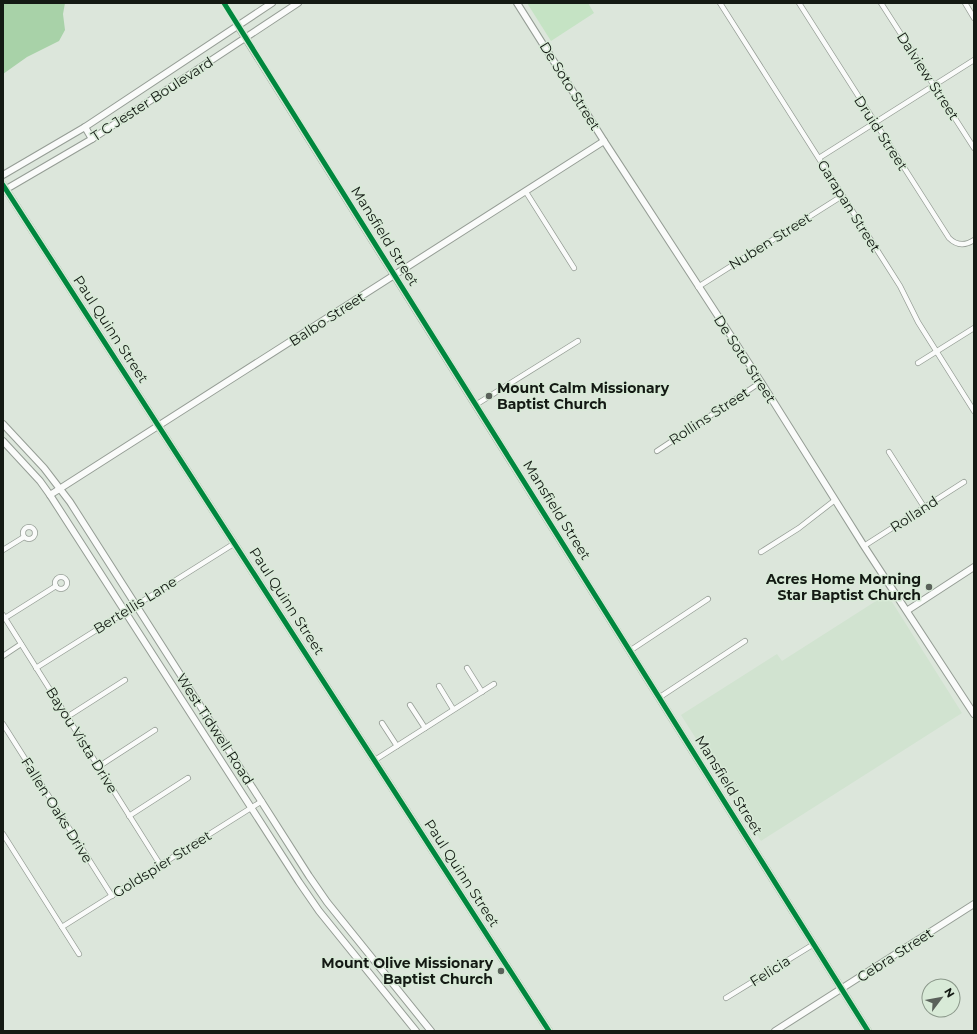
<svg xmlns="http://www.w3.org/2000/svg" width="977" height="1034" viewBox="0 0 977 1034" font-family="Montserrat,sans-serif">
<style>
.built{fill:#d1e3d0}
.green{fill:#c5e3c4}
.forest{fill:#a8d2a8}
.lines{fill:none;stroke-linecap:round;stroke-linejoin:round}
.street-casing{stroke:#959d95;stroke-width:6}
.secondary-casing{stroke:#959d95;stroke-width:8}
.street{stroke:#fafbfa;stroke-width:4.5}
.secondary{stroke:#fafbfa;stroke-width:6}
.cycleway-casing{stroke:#d8ead7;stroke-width:8}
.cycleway{stroke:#00873e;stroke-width:5}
.poi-dot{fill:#5a615a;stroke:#d8ead7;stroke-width:1.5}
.labels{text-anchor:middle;stroke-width:3;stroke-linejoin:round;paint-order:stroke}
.street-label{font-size:14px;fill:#141a14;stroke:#d8ead7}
.poi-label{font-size:14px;font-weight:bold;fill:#141a14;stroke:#d8ead7;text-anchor:end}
</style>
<rect width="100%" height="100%" fill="#dce6db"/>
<polygon class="built" points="887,594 962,713 761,841 681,715 777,654 782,661"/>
<polygon class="green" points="527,3 588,3 594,13 551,41"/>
<polygon class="forest" points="3,3 65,3 63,14 65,30 59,41 27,57 3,74"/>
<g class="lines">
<defs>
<g id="street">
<polyline points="224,3 238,26"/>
<polyline points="720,3 900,286 918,322 974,411"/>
<path d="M 799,3 L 949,238 C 957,246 965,246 974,240"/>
<polyline points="881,3 974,148"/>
<polyline points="965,3 974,18"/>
<polyline points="819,158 974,60"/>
<polyline points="526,192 574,268"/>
<polyline points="698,287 842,196"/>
<polyline points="918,363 974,328"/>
<polyline points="477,404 578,341"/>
<polyline points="657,451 761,382"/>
<polyline points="889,452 924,507"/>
<circle cx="29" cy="533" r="6"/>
<polyline points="864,546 964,482"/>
<polyline points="3,550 24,537"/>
<polyline points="761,552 799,528 835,500"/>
<circle cx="61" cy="583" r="6"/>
<polyline points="3,615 161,866"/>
<polyline points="5,618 56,586"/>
<polyline points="631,650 708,599"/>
<polyline points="3,656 21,644"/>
<polyline points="36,668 235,543"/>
<polyline points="467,668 482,692"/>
<polyline points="439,686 453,709"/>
<polyline points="660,697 745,641"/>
<polyline points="410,705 425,728"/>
<polyline points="67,717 125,680"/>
<polyline points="382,723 397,746"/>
<polyline points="3,724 112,896"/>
<polyline points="375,760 494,684"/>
<polyline points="98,767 155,730"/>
<polyline points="129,816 188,778"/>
<polyline points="3,834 79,954"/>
<polyline points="62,927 262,801"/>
<polyline points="726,998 814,944"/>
</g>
<g id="secondary">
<polyline points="517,3 604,141 761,382 864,546 974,714"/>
<polyline points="238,26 868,1031"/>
<polyline points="85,127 92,139"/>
<polyline points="3,175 85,127 272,3"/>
<polyline points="3,185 549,1031"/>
<polyline points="3,191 92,139 298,3"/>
<polyline points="3,424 44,468 70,502 309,876 327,902 431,1031"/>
<polyline points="3,441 40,481 50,495 299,882 319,911 416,1031"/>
<polyline points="50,495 604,141"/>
<polyline points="908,610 974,567"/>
<polyline points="775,1031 974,904"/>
</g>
</defs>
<use href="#street" class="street-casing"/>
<use href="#secondary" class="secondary-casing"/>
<use href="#street" class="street"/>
<use href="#secondary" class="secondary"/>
<defs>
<g id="cycleway">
<polyline points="224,3 868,1031"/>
<polyline points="3,185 549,1031"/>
</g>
</defs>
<use href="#cycleway" class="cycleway-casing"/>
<use href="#cycleway" class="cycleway"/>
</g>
<g class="poi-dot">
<circle cx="489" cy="396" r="4"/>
<circle cx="929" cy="587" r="4"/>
<circle cx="501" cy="971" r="4"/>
</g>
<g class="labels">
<g class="street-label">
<text transform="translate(928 76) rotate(57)" y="5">Dalview Street</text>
<text transform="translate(570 86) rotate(58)" y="5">De Soto Street</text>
<text transform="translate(152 99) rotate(-33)" y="5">T C Jester Boulevard</text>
<text transform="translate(881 133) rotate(57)" y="5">Druid Street</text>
<text transform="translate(849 206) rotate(58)" y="5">Garapan Street</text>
<text transform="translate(385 236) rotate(58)" y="5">Mansfield Street</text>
<text transform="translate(770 241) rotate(-32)" y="5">Nuben Street</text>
<text transform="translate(327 319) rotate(-33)" y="5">Balbo Street</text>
<text transform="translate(111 329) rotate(57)" y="5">Paul Quinn Street</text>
<text transform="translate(745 359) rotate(57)" y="5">De Soto Street</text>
<text transform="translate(709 416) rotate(-33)" y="5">Rollins Street</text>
<text transform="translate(557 510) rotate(58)" y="5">Mansfield Street</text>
<text transform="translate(914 514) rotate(-33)" y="5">Rolland</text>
<text transform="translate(287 601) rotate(57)" y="5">Paul Quinn Street</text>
<text transform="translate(135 605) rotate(-32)" y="5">Bertellis Lane</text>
<text transform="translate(215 729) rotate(57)" y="5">West Tidwell Road</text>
<text transform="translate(82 740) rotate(58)" y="5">Bayou Vista Drive</text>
<text transform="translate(729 785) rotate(58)" y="5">Mansfield Street</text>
<text transform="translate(57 810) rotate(58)" y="5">Fallen Oaks Drive</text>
<text transform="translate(162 864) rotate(-32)" y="5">Goldspier Street</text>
<text transform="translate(462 873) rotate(57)" y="5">Paul Quinn Street</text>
<text transform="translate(895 955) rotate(-33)" y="5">Cebra Street</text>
<text transform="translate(770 971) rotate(-32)" y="5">Felicia</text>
</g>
<g class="poi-label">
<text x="497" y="393" text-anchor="start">Mount Calm Missionary<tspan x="497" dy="16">Baptist Church</tspan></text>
<text x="921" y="584">Acres Home Morning<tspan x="921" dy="16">Star Baptist Church</tspan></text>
<text x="493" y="968">Mount Olive Missionary<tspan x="493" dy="16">Baptist Church</tspan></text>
</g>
</g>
<rect width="977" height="1034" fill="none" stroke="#141a14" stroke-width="8"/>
<g transform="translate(941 998) rotate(58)"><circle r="19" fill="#d8ead7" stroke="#8a9789"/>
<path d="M0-3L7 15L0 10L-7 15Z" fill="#5a615a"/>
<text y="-6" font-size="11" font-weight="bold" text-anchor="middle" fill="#141a14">N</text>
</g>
</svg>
